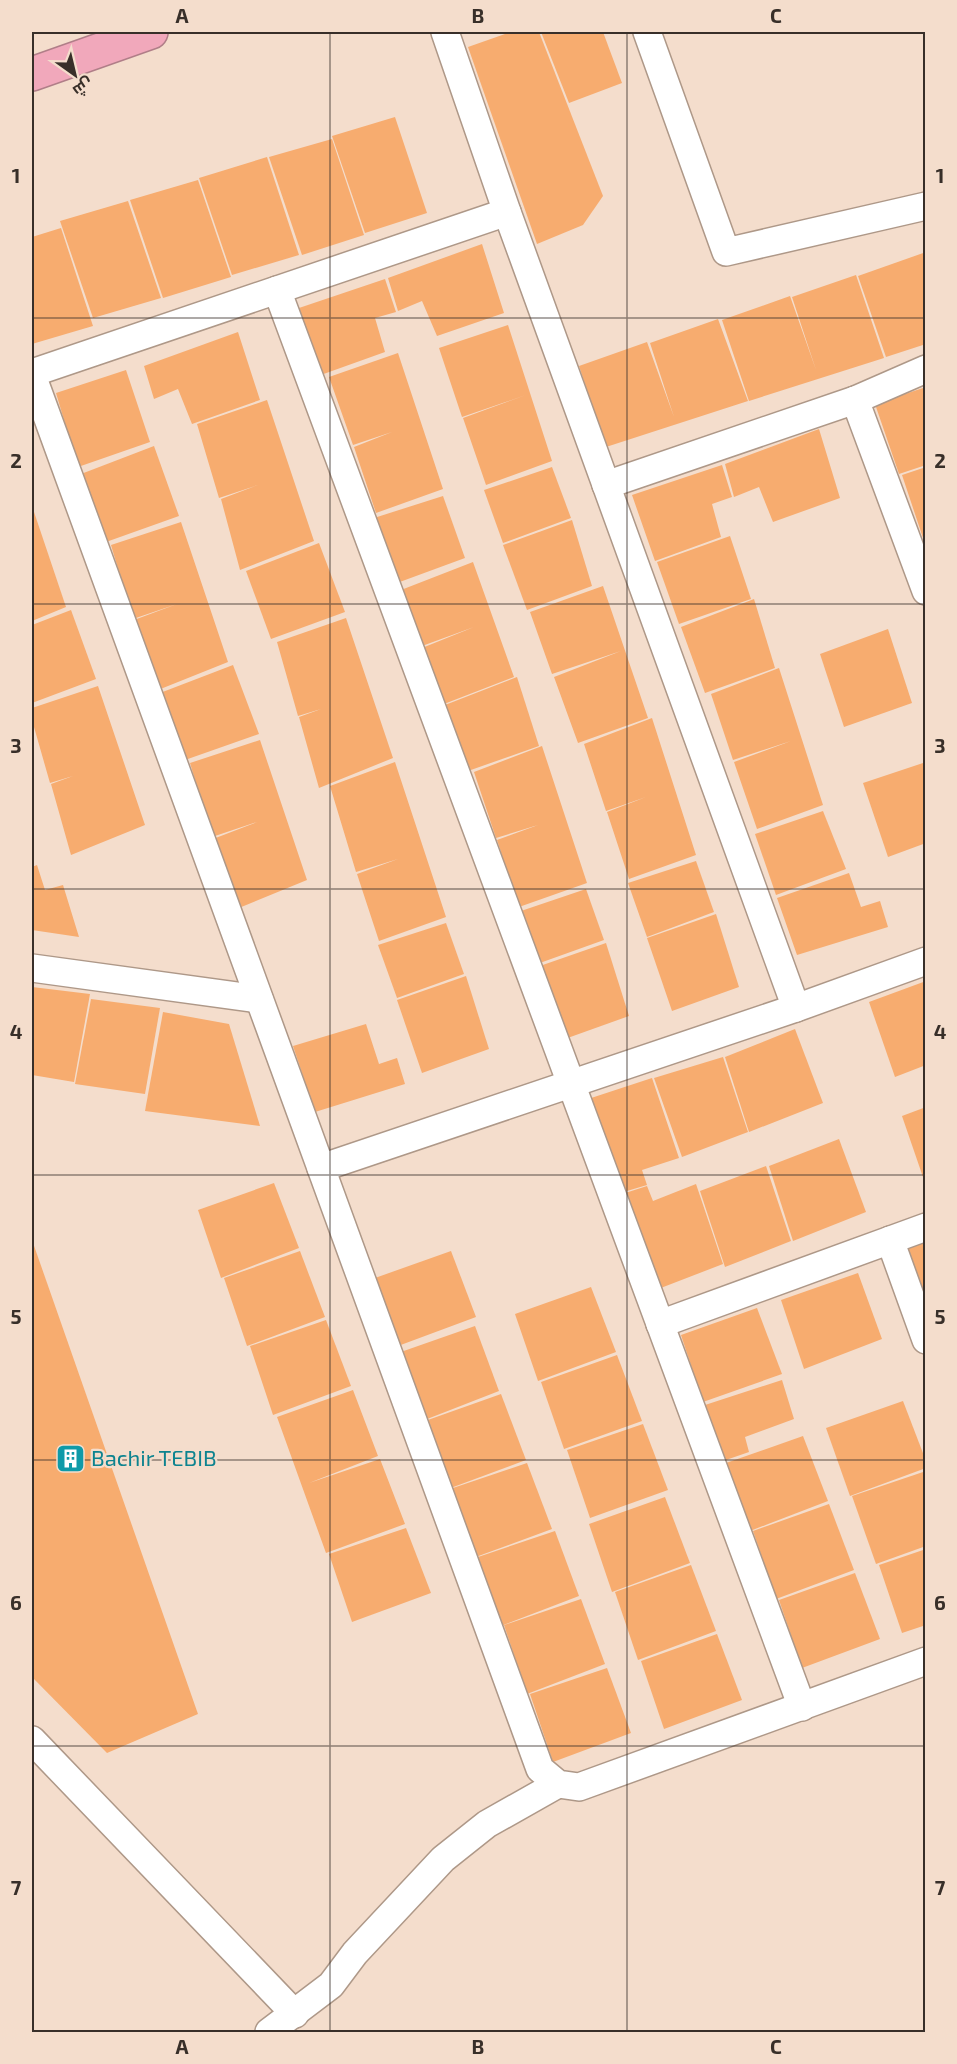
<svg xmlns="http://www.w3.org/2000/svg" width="957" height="2064" viewBox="0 0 957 2064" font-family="'Exo 2',Cairo,sans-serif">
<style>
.building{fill:#f7ac6f}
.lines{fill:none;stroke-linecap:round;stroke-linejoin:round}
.street-casing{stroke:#ae9888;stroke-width:30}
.highway-casing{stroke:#b07e88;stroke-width:36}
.street{stroke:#fff;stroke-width:27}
.highway{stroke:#f1a8bb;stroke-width:33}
.grid{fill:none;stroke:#382f29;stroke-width:1.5;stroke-opacity:0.55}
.labels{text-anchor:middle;stroke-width:4.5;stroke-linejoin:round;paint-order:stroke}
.culture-label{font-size:22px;fill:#0d838f;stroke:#f4ddcc;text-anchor:start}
.neatline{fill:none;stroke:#382f29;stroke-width:2}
.grid-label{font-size:20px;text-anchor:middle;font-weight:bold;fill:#382f29}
</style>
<rect width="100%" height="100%" fill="#f4ddcc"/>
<g class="building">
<polygon points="511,32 539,32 603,196 583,225 537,244 468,47"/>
<polygon points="541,32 603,32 622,83 569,103"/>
<polygon points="395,117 427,213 365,233 332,136"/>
<polygon points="332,139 364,235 302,255 269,157"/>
<polygon points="267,157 299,255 232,275 199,178"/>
<polygon points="198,180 231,277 163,298 130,200"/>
<polygon points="128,201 161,298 93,318 60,221"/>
<polygon points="61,228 93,326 32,344 32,237"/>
<polygon points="482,244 504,313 437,336 422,301 398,311 388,278"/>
<polygon points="926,252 926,344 886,357 858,276"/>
<polygon points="856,275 884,358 749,401 722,320 790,296 816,370 792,297"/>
<polygon points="385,279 396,312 375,318 385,352 318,376 296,309"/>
<polygon points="718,319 748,401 606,447 579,366 647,342 674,417 650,343"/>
<polygon points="508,325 552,461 486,485 463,418 526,395 462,417 439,348"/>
<polygon points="238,332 260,400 192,424 178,389 154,399 144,366"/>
<polygon points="398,353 443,489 376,513 354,447 392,432 353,445 329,377"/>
<polygon points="126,370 150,442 78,467 56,393"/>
<polygon points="926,387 926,465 899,474 875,404"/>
<polygon points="267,400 314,541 240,570 221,499 258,485 219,498 197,424"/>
<polygon points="819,429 840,498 773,522 759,487 734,497 725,464"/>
<polygon points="154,446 179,516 106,542 81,474"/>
<polygon points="722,465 732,497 712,504 721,537 655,561 632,495"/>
<polygon points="552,467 571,518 503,543 484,490"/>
<polygon points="926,467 926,544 925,544 902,475"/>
<polygon points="443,496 465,558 397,583 374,518"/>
<polygon points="32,506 66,607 32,621"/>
<polygon points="572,520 592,586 527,610 503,545"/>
<polygon points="181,522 228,662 158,690 134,620 177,604 133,619 111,545"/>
<polygon points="730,536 751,599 679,624 657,562"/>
<polygon points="319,543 345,612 271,639 246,571"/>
<polygon points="473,562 514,677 444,704 422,648 474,627 422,646 401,590"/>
<polygon points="603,586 648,718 578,743 554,677 621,651 552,674 530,612"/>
<polygon points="754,599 775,668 705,693 681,627"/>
<polygon points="71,610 96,679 32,703 32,625"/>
<polygon points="346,618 393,758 319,788 299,717 321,709 298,716 277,642"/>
<polygon points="888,629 912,703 844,727 820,654"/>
<polygon points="233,665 259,734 185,760 160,693"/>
<polygon points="779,668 823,805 757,829 734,762 791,741 733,760 711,694"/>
<polygon points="517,677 539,746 468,771 445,705"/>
<polygon points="98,686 145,825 71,855 51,784 73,776 50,783 32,720 32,708"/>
<polygon points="652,718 696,855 629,879 607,812 646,797 606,811 584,744"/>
<polygon points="260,740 307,880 234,910 213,839 257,822 212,837 190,763"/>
<polygon points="542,746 587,883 519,907 497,840 538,825 496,838 474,772"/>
<polygon points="395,762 446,917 379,941 357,874 398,859 356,872 330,786"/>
<polygon points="926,762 926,843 888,857 863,783"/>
<polygon points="823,811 846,869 776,895 755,834"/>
<polygon points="696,861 714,912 647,937 628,883"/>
<polygon points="37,865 45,890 63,885 79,937 32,930 32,867"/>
<polygon points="849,873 861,907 880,901 888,927 797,955 777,898"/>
<polygon points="586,889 604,940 537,964 518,912"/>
<polygon points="716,914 739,987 672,1011 647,938"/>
<polygon points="446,923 464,974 397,998 378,945"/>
<polygon points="606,943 629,1016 562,1040 537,967"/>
<polygon points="466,976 489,1049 422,1073 397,1000"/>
<polygon points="926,981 926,1065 895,1077 869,1002"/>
<polygon points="32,987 90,994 74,1082 32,1075"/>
<polygon points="91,999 160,1008 145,1094 75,1084"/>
<polygon points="163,1012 229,1024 260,1126 145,1111"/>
<polygon points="366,1024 379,1064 397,1058 405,1084 315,1112 293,1046"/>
<polygon points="795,1029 823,1103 749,1132 725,1057"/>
<polygon points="723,1057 748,1132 682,1157 654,1078"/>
<polygon points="652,1078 679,1158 642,1170 647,1185 617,1194 582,1101"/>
<polygon points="926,1107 926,1183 925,1183 902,1116"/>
<polygon points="839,1139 866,1212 793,1241 769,1166"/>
<polygon points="766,1166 791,1241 725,1267 700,1191"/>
<polygon points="274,1183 299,1248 221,1278 198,1210"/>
<polygon points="696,1184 723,1264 653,1291 619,1195 647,1186 653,1201"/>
<polygon points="32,1240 198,1714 107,1753 32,1677"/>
<polygon points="926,1240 926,1316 900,1249"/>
<polygon points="300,1251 325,1317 247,1346 224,1278"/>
<polygon points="451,1251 476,1317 398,1346 375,1278"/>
<polygon points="858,1273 882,1339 804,1369 781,1300"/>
<polygon points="591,1287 616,1352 538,1381 515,1314"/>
<polygon points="757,1308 782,1374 703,1402 681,1335"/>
<polygon points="326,1320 351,1386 273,1415 250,1346"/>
<polygon points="475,1326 499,1391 422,1421 398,1353"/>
<polygon points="617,1355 642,1421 564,1449 541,1382"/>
<polygon points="782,1380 794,1419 745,1437 749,1452 723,1461 705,1405"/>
<polygon points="353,1390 378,1456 309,1483 380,1459 405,1524 326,1553 277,1417"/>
<polygon points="501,1394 526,1460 448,1489 425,1421"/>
<polygon points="903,1401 926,1461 926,1468 850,1496 826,1428"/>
<polygon points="643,1424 668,1490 590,1518 567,1450"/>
<polygon points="803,1436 828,1501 750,1531 726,1463"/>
<polygon points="527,1463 552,1529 473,1558 450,1489"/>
<polygon points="926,1471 926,1546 876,1564 852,1496"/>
<polygon points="665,1497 690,1563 612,1592 589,1524"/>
<polygon points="829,1504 854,1570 776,1599 753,1531"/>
<polygon points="406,1528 431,1593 352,1622 329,1554"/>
<polygon points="555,1531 579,1596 501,1626 478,1557"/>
<polygon points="926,1549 926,1625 902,1633 879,1565"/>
<polygon points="691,1565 716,1631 638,1660 615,1592"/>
<polygon points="855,1573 880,1639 802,1668 779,1600"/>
<polygon points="581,1599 605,1664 527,1694 504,1625"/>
<polygon points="717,1634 742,1700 664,1729 641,1661"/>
<polygon points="607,1668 631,1733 553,1762 530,1694"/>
</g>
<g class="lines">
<defs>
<g id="street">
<polyline points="445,32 507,212 796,1008"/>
<polyline points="647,32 726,252 926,206"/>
<polyline points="277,290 802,1707"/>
<polyline points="32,373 507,212"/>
<polyline points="32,375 540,1769 558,1784 579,1787 926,1661"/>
<polyline points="855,400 926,591"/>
<polyline points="606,485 855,400 926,369"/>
<polyline points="32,968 259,999"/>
<polyline points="321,1168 796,1008 926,961"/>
<polyline points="890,1240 926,1340"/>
<polyline points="660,1324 926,1227"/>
<polyline points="32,1740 295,2014"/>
<polyline points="269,2032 331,1985 355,1953 443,1859 487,1824 558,1784"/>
</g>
<polyline id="highway" points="32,74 151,32"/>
</defs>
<use href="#street" class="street-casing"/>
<use href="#highway" class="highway-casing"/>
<use href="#street" class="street"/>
<use href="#highway" class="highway"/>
</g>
<path class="grid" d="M 330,32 L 330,2032M 627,32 L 627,2032M 32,318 L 926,318M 32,604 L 926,604M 32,889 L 926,889M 32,1175 L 926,1175M 32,1460 L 926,1460M 32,1746 L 926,1746"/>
<defs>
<symbol id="building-square" viewBox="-11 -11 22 22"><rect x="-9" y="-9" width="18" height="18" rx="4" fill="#0f9aa8" stroke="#f4ddcc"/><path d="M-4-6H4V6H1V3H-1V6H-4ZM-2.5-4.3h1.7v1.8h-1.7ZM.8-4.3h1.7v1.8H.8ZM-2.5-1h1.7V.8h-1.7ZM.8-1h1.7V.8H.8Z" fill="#fff"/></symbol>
</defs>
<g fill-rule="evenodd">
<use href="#building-square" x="54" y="1442" width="33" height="33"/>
</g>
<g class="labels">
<g class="culture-label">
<text x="91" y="1466">Bachir TEBIB</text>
</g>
</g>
<rect width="957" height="2064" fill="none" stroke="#f4ddcc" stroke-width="66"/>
<g transform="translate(75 75) rotate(146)" stroke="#f4ddcc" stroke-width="4.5" paint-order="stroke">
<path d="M0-4.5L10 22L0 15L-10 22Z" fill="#382f29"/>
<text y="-9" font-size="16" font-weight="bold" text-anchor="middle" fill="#382f29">ش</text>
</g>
<rect x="33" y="33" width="891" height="1998" class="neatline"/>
<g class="grid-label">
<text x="182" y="23">A</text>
<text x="478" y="23">B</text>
<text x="776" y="23">C</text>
<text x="16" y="183">1</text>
<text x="940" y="183">1</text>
<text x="16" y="468">2</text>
<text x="940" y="468">2</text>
<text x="16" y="753">3</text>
<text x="940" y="753">3</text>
<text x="16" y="1039">4</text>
<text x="940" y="1039">4</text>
<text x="16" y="1324">5</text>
<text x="940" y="1324">5</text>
<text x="16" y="1610">6</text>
<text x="940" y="1610">6</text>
<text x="16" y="1895">7</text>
<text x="940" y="1895">7</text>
<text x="182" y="2054">A</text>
<text x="478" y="2054">B</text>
<text x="776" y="2054">C</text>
</g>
</svg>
